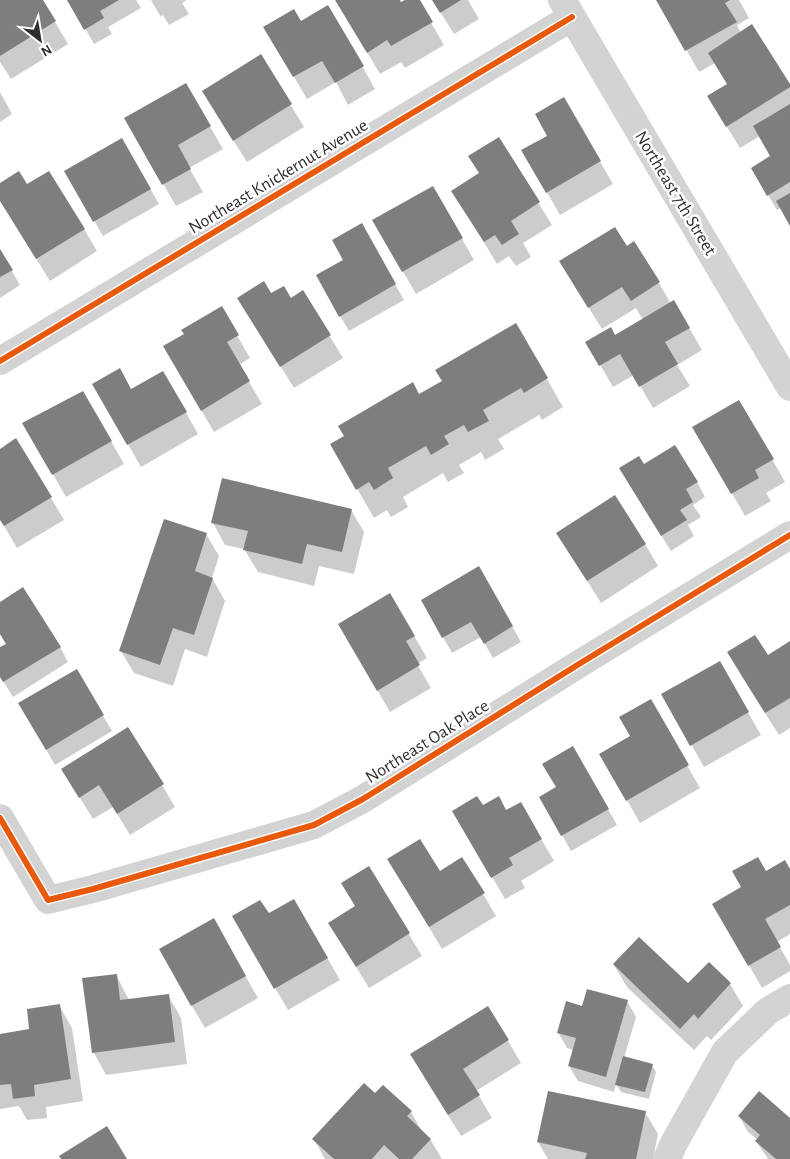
<svg xmlns="http://www.w3.org/2000/svg" width="790" height="1159" viewBox="0 0 790 1159" font-family="'Alegreya Sans',sans-serif">
<style>
.shadow{fill:#0003}
.building{fill:#7e7e7e}
.lines{fill:none;stroke-linecap:round;stroke-linejoin:round}
.minor{stroke:#d3d3d3;stroke-width:28}
.cycleway-casing{stroke:#fff;stroke-width:9}
.cycleway{stroke:#e8590c;stroke-width:6}
.labels{text-anchor:middle;stroke-width:5;stroke-linejoin:round;paint-order:stroke}
.street-label{font-size:18px;fill:#2e2e2e;stroke:#fff}
</style>
<rect width="100%" height="100%" fill="#fff"/>
<g class="shadow">
<polygon points="0,0 42,0 68,44 11,79 0,62"/>
<polygon points="69,0 136,0 141,8 108,27 112,34 94,44"/>
<polygon points="151,0 187,0 182,3 189,14 169,25 163,15 161,17"/>
<polygon points="336,0 399,0 401,4 407,0 418,0 444,45 405,68 401,62 380,74"/>
<polygon points="433,0 468,0 479,19 454,34"/>
<polygon points="658,0 739,0 749,18 737,25 741,33 790,86 790,224 781,208 777,210 752,168 772,157 760,136 740,148 722,119 728,85 715,63 699,72"/>
<polygon points="328,6 375,89 348,105 336,82 307,99 265,27 300,22"/>
<polygon points="261,56 304,127 247,162 216,113"/>
<polygon points="186,85 223,149 189,168 203,192 176,206 126,119"/>
<polygon points="0,92 12,114 0,122"/>
<polygon points="564,99 613,184 560,215 523,151 548,136"/>
<polygon points="498,138 552,225 523,243 531,257 516,266 509,256 497,264 453,191 480,174"/>
<polygon points="122,140 159,204 103,236 66,172"/>
<polygon points="0,185 27,185 84,229 97,251 50,281 0,200"/>
<polygon points="433,188 474,260 416,294 374,221"/>
<polygon points="361,224 404,300 349,331 317,276 345,261"/>
<polygon points="627,248 659,283 671,304 674,302 702,350 677,365 690,386 653,408 634,375 613,387 587,342 615,336 643,320 636,308 602,329 574,284"/>
<polygon points="0,251 20,285 0,298"/>
<polygon points="303,292 343,358 294,388 252,320 271,295 291,299"/>
<polygon points="221,308 250,358 239,365 262,404 214,432 164,347 185,335"/>
<polygon points="516,325 563,407 542,420 539,415 498,439 504,449 485,460 481,452 459,465 464,473 448,482 443,473 403,497 408,507 391,517 387,510 374,518 332,445 443,382"/>
<polygon points="163,372 198,434 141,467 94,385 131,390"/>
<polygon points="83,392 124,464 66,497 24,424"/>
<polygon points="739,401 785,482 766,493 771,501 745,516 694,427"/>
<polygon points="0,450 51,498 64,520 17,548 0,519"/>
<polygon points="644,465 697,482 705,497 693,505 701,517 688,525 694,536 671,551 629,484"/>
<polygon points="351,510 364,532 354,574 319,566 314,586 258,572 244,549 225,545 213,523"/>
<polygon points="206,534 219,556 212,578 225,601 207,657 185,649 173,686 134,673 121,651"/>
<polygon points="645,544 658,566 601,603 571,555"/>
<polygon points="479,568 521,642 493,658 481,637 452,653 422,600"/>
<polygon points="390,595 427,658 417,664 431,688 390,712 339,624"/>
<polygon points="0,603 60,647 68,662 13,697 0,676 0,649 7,644 0,632"/>
<polygon points="790,642 790,728 779,735 741,675"/>
<polygon points="719,662 761,735 704,767 663,695"/>
<polygon points="76,670 112,731 55,765 20,704"/>
<polygon points="650,701 700,788 640,823 601,755 632,737"/>
<polygon points="573,748 617,825 571,851 541,797 557,788"/>
<polygon points="63,770 162,785 175,807 130,835 113,807 93,819"/>
<polygon points="520,803 554,861 521,881 525,888 505,899 454,811 482,807 506,811"/>
<polygon points="369,868 422,956 369,988 343,945"/>
<polygon points="790,871 790,934 777,942 790,965 790,971 762,988 714,904 766,872"/>
<polygon points="439,873 483,894 496,916 442,949 402,882"/>
<polygon points="294,900 340,980 288,1010 234,917 268,915"/>
<polygon points="226,942 258,998 205,1028 192,1006"/>
<polygon points="709,963 730,984 743,1006 711,1040 707,1036 694,1050 627,987 614,965 688,985"/>
<polygon points="116,975 129,1000 168,995 181,1018 187,1064 106,1075 94,1053"/>
<polygon points="627,1001 636,1017 624,1058 652,1065 656,1072 649,1099 621,1092 616,1084 614,1092 578,1081 569,1066 574,1050 567,1048 558,1032 583,1007"/>
<polygon points="59,1005 72,1028 83,1101 46,1107 47,1118 27,1120 19,1106 0,1109 0,1035 31,1030"/>
<polygon points="508,1041 521,1063 476,1091 492,1118 461,1136 424,1077"/>
<polygon points="375,1095 411,1112 423,1133 430,1139 442,1159 325,1159 314,1139"/>
<polygon points="645,1112 658,1134 653,1159 548,1159 538,1142"/>
<polygon points="739,1116 790,1120 790,1159 768,1159 756,1141 757,1139 748,1132"/>
</g>
<g class="building">
<polygon points="0,0 43,0 56,21 0,56"/>
<polygon points="67,0 119,0 100,11 104,18 84,30"/>
<polygon points="335,0 400,0 401,2 405,0 420,0 433,22 391,46 387,40 367,53"/>
<polygon points="432,0 461,0 440,13"/>
<polygon points="656,0 730,0 725,3 737,22 685,51"/>
<polygon points="328,5 364,66 335,83 322,61 293,77 263,27 294,9 301,21"/>
<polygon points="752,24 790,84 790,87 726,127 707,96 727,84 708,53"/>
<polygon points="261,54 292,104 233,141 202,91"/>
<polygon points="186,83 211,126 178,145 191,169 162,185 124,118"/>
<polygon points="564,97 601,161 546,193 521,150 547,136 535,114"/>
<polygon points="790,104 790,182 767,196 751,168 770,156 753,126"/>
<polygon points="499,137 540,202 511,221 519,234 502,245 495,235 484,242 451,191 479,173 468,156"/>
<polygon points="122,138 151,189 93,222 64,171"/>
<polygon points="19,171 27,184 49,171 85,229 36,259 0,201 0,183"/>
<polygon points="433,186 463,238 402,272 372,220"/>
<polygon points="790,193 790,226 776,201"/>
<polygon points="362,223 396,284 339,317 316,275 343,260 332,240"/>
<polygon points="615,227 627,246 634,241 660,282 631,301 622,287 588,308 559,261"/>
<polygon points="0,249 13,270 0,277"/>
<polygon points="264,281 271,293 284,286 291,298 303,290 331,335 280,367 237,298"/>
<polygon points="674,300 690,328 665,342 678,364 639,387 620,354 599,366 585,342 611,327 615,335"/>
<polygon points="222,306 239,335 227,342 250,381 201,411 163,346 184,334 181,330"/>
<polygon points="516,323 548,378 524,393 521,388 483,410 489,421 468,432 464,425 444,436 449,444 431,455 426,446 388,468 393,478 374,490 369,482 356,490 330,444 344,436 338,426 413,382 419,394 442,381 435,370"/>
<polygon points="120,368 131,389 163,371 187,412 127,445 92,384"/>
<polygon points="83,391 112,441 52,475 22,423"/>
<polygon points="739,400 774,459 755,470 759,478 731,494 692,427"/>
<polygon points="16,438 52,497 4,526 0,520 0,449"/>
<polygon points="675,445 698,482 686,489 693,502 680,510 687,520 661,536 619,468 639,456 644,464"/>
<polygon points="222,478 352,509 342,552 307,544 302,564 243,550 248,531 211,523"/>
<polygon points="615,495 646,544 587,581 556,533"/>
<polygon points="164,519 207,533 195,571 213,578 194,635 173,628 160,665 119,651"/>
<polygon points="479,566 513,626 484,644 471,622 442,638 421,600"/>
<polygon points="23,587 61,647 3,682 0,677 0,647 6,644 0,634 0,602"/>
<polygon points="390,593 415,636 406,641 420,665 377,691 338,624"/>
<polygon points="755,635 768,655 790,641 790,698 765,713 727,652"/>
<polygon points="720,661 749,712 690,746 661,694"/>
<polygon points="77,669 104,715 46,750 18,703"/>
<polygon points="651,699 689,765 626,801 599,754 630,736 619,717"/>
<polygon points="128,727 164,784 117,814 99,785 79,798 61,769"/>
<polygon points="573,746 609,809 561,836 539,797 556,787 542,764"/>
<polygon points="477,796 483,805 499,796 506,810 521,802 542,839 509,858 513,865 491,878 452,811"/>
<polygon points="420,839 440,871 462,857 485,893 429,927 387,859"/>
<polygon points="758,857 766,871 785,860 790,869 790,905 765,919 781,947 748,966 712,904 741,887 732,871"/>
<polygon points="369,866 410,933 356,967 328,923 355,906 341,883"/>
<polygon points="294,899 328,958 274,989 232,916 260,900 269,913"/>
<polygon points="214,918 246,976 191,1006 159,949"/>
<polygon points="639,937 688,983 709,962 731,983 698,1019 694,1014 680,1029 613,964"/>
<polygon points="117,974 120,1000 169,994 175,1042 92,1053 82,978"/>
<polygon points="587,989 628,1000 606,1077 568,1066 576,1038 557,1033 566,1001 582,1006"/>
<polygon points="60,1004 71,1079 34,1085 35,1096 13,1099 11,1084 0,1085 0,1034 29,1029 27,1009"/>
<polygon points="488,1006 509,1040 463,1069 480,1095 448,1115 410,1054"/>
<polygon points="623,1056 653,1064 645,1092 615,1085"/>
<polygon points="364,1083 375,1093 383,1085 412,1111 407,1116 431,1139 412,1159 399,1159 384,1145 372,1159 334,1159 312,1139"/>
<polygon points="548,1091 646,1111 636,1159 585,1159 587,1153 537,1142"/>
<polygon points="759,1091 790,1118 790,1159 776,1159 755,1141 760,1135 738,1116"/>
<polygon points="107,1126 127,1159 61,1159 59,1156"/>
</g>
<g class="lines">
<g class="minor">
<polyline points="562,0 790,387"/>
<polyline points="0,361 572,17"/>
<polyline points="0,818 48,900 93,889 314,825 363,799 579,664 790,535"/>
<polyline points="667,1159 674,1143 725,1052 768,1011 790,998"/>
</g>
<defs>
<g id="cycleway">
<polyline points="0,361 572,17"/>
<polyline points="0,818 48,900 93,889 314,825 363,799 579,664 790,535"/>
</g>
</defs>
<use href="#cycleway" class="cycleway-casing"/>
<use href="#cycleway" class="cycleway"/>
</g>
<g class="labels">
<g class="street-label">
<text transform="translate(278 176) rotate(-31)" y="6">Northeast Knickernut Avenue</text>
<text transform="translate(676 193) rotate(59)" y="6">Northeast 7th Street</text>
<text transform="translate(427 741) rotate(-32)" y="6">Northeast Oak Place</text>
</g>
</g>
<g transform="translate(40 40) rotate(149)" stroke="#ffffff" stroke-width="4" paint-order="stroke">
<path d="M0-4L9 19L0 12L-9 19Z" fill="#2e2e2e"/>
<text y="-8" font-size="14" font-weight="bold" text-anchor="middle" fill="#2e2e2e">N</text>
</g>
</svg>
